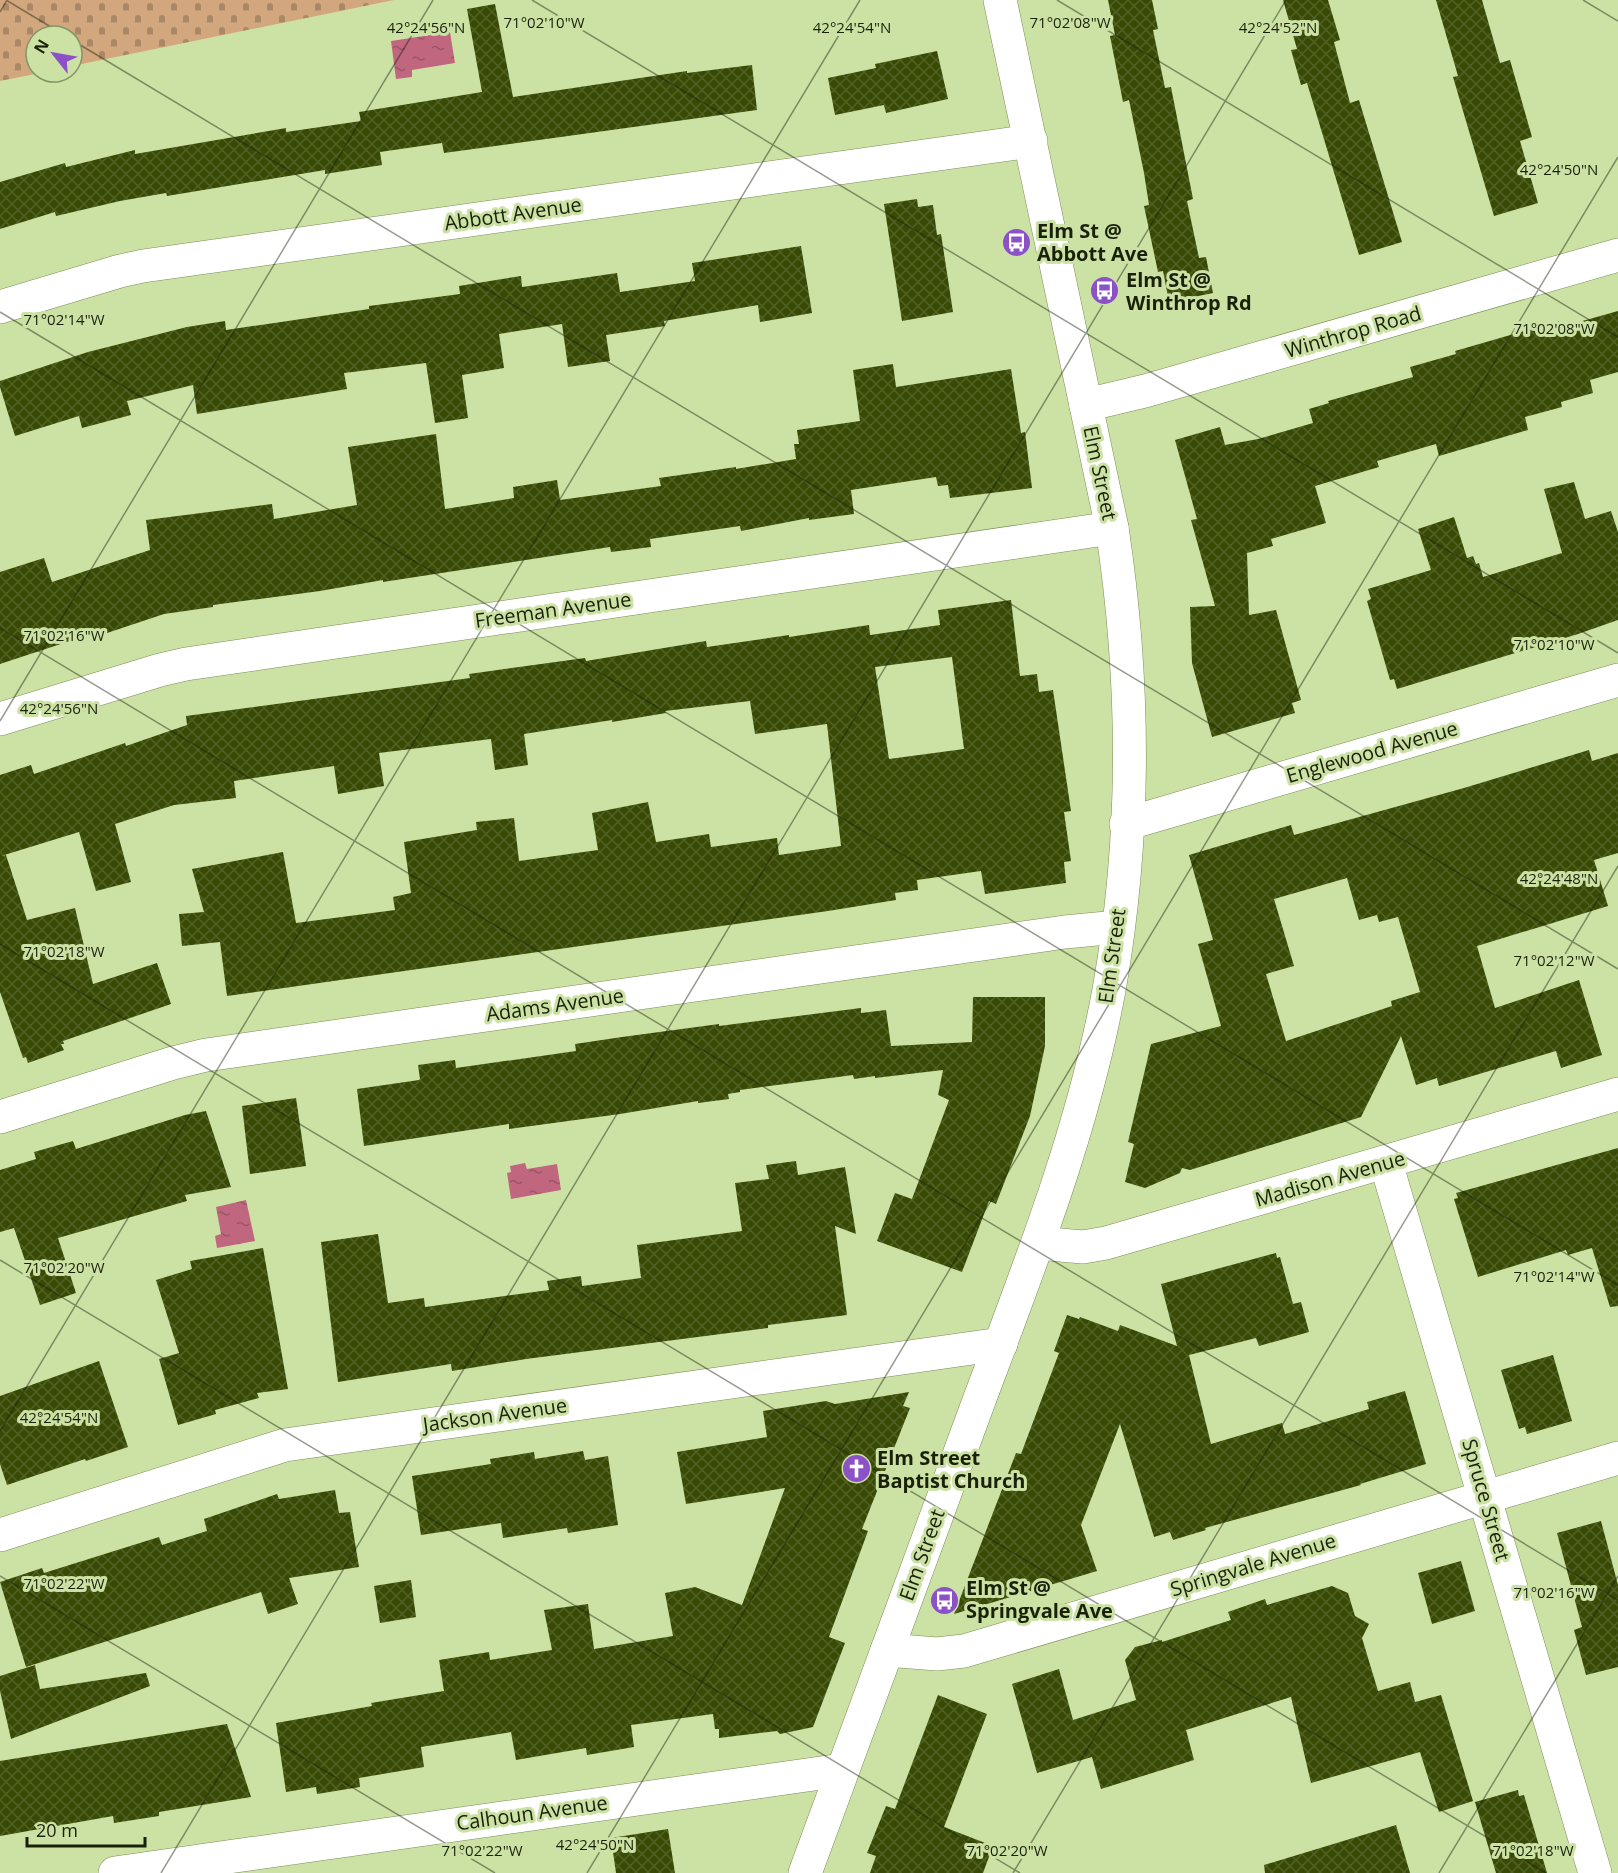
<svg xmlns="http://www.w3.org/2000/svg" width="1618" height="1873" viewBox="0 0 1618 1873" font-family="'Open Sans',sans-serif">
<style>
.cemetery{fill:url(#cemetery-stones)}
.water{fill:url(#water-ripples)}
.building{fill:url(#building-cross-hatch);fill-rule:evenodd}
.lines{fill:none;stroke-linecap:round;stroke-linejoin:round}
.street-casing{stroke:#7a8d54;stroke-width:34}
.secondary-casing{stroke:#7a8d54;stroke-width:34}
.street{stroke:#fff;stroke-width:33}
.secondary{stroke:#fff;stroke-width:33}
.ticks{fill:none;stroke:#1a210a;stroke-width:1.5;stroke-opacity:0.45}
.labels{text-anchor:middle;stroke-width:6;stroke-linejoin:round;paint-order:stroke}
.street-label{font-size:20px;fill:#1a210a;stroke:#cce2a5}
.poi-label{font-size:20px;font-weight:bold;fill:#1a210a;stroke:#cce2a5;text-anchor:start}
.ticks-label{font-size:15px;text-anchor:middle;fill:#1a210a;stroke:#cce2a5;stroke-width:6;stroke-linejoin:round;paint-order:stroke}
</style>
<defs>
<pattern id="cemetery-stones" width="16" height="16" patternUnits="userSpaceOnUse" patternTransform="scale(1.5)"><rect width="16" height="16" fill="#d3a77e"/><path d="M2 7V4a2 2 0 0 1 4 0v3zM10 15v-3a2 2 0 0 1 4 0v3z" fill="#aa8865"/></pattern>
<pattern id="water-ripples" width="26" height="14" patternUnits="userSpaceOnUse" patternTransform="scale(1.5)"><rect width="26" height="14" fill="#c0677f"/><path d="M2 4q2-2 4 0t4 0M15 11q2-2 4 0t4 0" fill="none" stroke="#9b5466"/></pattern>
<pattern id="building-cross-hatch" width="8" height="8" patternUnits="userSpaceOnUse" patternTransform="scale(1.5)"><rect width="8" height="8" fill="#384a03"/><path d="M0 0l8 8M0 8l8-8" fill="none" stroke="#526127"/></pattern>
</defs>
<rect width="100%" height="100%" fill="#cce2a5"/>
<polygon class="cemetery" points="0,0 394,0 72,66 72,36 36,36 36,72 45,72 0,81"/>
<g class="water">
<polygon points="450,32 455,63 412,70 412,77 396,79 391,41"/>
<polygon points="525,1163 527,1169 557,1164 561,1190 511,1199 507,1173 511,1172 510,1166"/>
<polygon points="246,1200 255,1241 217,1248 215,1236 221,1234 216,1207"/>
</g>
<g class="building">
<polygon points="1108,0 1152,0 1158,29 1153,30 1165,88 1171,87 1193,199 1187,201 1199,258 1206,257 1213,293 1169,302 1163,271 1158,272 1144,206 1149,205 1144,173 1129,100 1123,102 1110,36 1115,35"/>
<polygon points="1283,0 1328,0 1340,40 1334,42 1350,103 1359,100 1402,242 1359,255 1307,83 1301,85 1291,50 1297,49"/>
<polygon points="1436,0 1482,0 1500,63 1510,60 1532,137 1520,141 1538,203 1494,216 1453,77 1458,76"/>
<polygon points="495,4 513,97 687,71 687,73 752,65 757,110 444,153 442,143 380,152 382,165 325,174 325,170 167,196 166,193 120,201 56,216 55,212 0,229 0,182 65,163 66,167 135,150 135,154 286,128 286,132 361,121 359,112 482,92 467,9"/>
<polygon points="937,51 948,99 886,113 884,105 835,115 828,78 876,68 875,64"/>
<polygon points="917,199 918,207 933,205 937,235 941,234 953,312 902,321 884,204"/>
<polygon points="801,246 812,313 760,322 758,305 664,321 665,326 606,335 610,361 568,367 562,324 499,334 504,368 462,375 468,418 435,423 426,363 344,373 347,389 197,414 193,385 127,401 131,415 82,428 79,416 15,436 0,387 0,381 88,352 187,327 225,321 226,330 369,309 369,306 460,294 459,286 521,276 522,287 617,273 620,292 695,281 692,263"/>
<polygon points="1618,311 1618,372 1590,380 1593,393 1561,402 1562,407 1525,417 1528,430 1439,456 1436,444 1377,461 1379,467 1315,486 1326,523 1271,539 1273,546 1247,553 1249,615 1276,610 1301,700 1292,703 1295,713 1212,737 1192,663 1190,607 1215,606 1191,520 1197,519 1175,440 1220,427 1225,445 1258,439 1313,423 1309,409 1329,403 1328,401 1413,377 1410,367 1456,354 1455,351 1559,321 1561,327"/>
<polygon points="893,364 896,387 1011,369 1021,433 1025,432 1032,488 950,498 948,485 938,486 936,477 851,490 854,514 809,520 809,518 741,531 740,526 650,539 651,547 611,552 610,547 383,582 383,580 320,591 213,605 213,607 164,614 95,637 94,633 0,664 0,572 44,558 52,582 150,550 146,520 272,504 274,519 357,505 348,447 436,434 445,509 514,498 513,487 557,480 560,500 661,486 659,478 736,467 736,469 796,459 794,444 799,444 797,430 860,421 853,370"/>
<polygon points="1574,482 1585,519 1611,511 1618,532 1618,620 1578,634 1397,689 1394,679 1390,680 1367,601 1371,599 1368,589 1431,570 1418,529 1454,517 1467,558 1473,556 1476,564 1479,563 1483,577 1562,553 1544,489"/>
<path d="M 1011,600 L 1020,676 L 1037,674 L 1039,692 L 1053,690 L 1071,811 L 1064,812 L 1071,861 L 1064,862 L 1066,883 L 985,894 L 981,871 L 917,880 L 918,890 L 895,893 L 896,900 L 828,911 L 227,996 L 220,942 L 182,946 L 179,914 L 204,912 L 192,869 L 283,852 L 296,923 L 395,910 L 393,897 L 411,893 L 404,842 L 477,830 L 476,822 L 514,818 L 519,861 L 598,850 L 592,813 L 648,802 L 656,842 L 709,834 L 711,847 L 777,838 L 779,855 L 841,846 L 827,724 L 755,734 L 750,701 L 665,711 L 666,713 L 612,722 L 612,720 L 524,734 L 528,765 L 495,770 L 491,739 L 379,753 L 384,786 L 338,794 L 334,766 L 234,781 L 236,798 L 174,805 L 115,824 L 131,882 L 96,891 L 79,832 L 1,856 L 6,855 L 27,920 L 75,908 L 93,984 L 157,963 L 171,1004 L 63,1041 L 64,1044 L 61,1044 L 64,1050 L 28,1063 L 26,1057 L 23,1058 L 0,992 L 0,775 L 31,765 L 34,774 L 125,743 L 126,746 L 187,725 L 186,716 L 470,678 L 469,674 L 585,658 L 586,661 L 706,641 L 707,647 L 789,635 L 789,637 L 869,625 L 870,635 L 940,625 L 938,610 ZM 952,657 L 964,749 L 889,759 L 875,667 Z"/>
<path d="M 1589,750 L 1592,761 L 1618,753 L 1618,853 L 1594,860 L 1608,906 L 1477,946 L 1495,1008 L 1579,980 L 1602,1055 L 1561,1068 L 1556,1051 L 1439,1086 L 1437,1078 L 1416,1085 L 1401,1036 L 1361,1117 L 1190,1170 L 1182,1168 L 1180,1173 L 1145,1188 L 1125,1182 L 1134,1144 L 1128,1142 L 1151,1044 L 1221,1026 L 1198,944 L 1213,940 L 1189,855 L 1291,825 L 1294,835 L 1464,788 ZM 1347,878 L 1359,920 L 1377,915 L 1379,922 L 1398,917 L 1420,992 L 1391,1001 L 1392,1006 L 1286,1041 L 1266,974 L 1294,966 L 1274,899 Z"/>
<polygon points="973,997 1045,997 1045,1046 1030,1116 996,1204 989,1201 962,1272 877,1241 895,1193 912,1199 949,1100 938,1095 943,1070 875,1078 875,1076 854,1079 853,1075 740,1090 740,1092 728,1094 729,1099 698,1103 698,1101 620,1114 509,1129 509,1124 364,1146 357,1089 419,1080 420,1079 418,1065 455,1060 456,1068 576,1051 575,1044 622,1037 719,1024 719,1026 861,1008 861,1013 886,1010 891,1046 972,1042"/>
<polygon points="296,1098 306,1166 250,1174 242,1106"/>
<polygon points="206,1111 231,1187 185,1195 187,1201 58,1238 76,1293 40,1305 14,1228 0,1232 0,1170 36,1159 34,1152 73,1141 76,1149 185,1115"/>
<polygon points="1618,1148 1618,1306 1610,1307 1592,1248 1568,1255 1566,1250 1478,1277 1454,1199 1458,1198 1456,1193"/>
<polygon points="796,1161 798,1175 845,1167 856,1234 835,1226 847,1315 768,1325 768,1328 526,1359 452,1371 451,1364 338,1382 321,1242 378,1234 388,1303 424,1298 425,1307 549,1290 547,1281 581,1276 582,1286 641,1278 637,1245 742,1231 735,1183 769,1179 766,1165"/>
<polygon points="263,1248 288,1389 257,1393 259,1398 215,1410 216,1414 178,1425 159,1359 179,1353 156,1280 192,1269 190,1261"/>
<polygon points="1276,1253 1277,1258 1280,1257 1293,1304 1301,1302 1309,1332 1259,1346 1256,1338 1189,1355 1211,1444 1282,1423 1285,1434 1369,1409 1367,1402 1405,1391 1426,1464 1360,1484 1361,1485 1205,1528 1206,1530 1173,1540 1170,1532 1154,1537 1120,1424 1081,1525 1097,1571 954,1614 1016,1453 1021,1454 1059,1353 1054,1351 1067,1315 1079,1319 1080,1317 1118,1331 1120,1325 1177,1346 1161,1284"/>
<polygon points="1553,1355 1572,1421 1527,1434 1525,1427 1519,1429 1501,1370"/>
<polygon points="99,1361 128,1447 86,1461 85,1459 7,1485 0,1464 0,1396"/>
<polygon points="909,1392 903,1406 910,1408 862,1529 868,1531 829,1637 845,1643 813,1727 780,1734 777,1731 719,1738 719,1729 715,1729 713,1714 631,1725 634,1747 587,1755 586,1748 516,1760 511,1732 421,1747 424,1767 359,1778 360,1787 317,1794 316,1787 286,1792 276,1723 372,1706 371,1703 444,1691 439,1660 489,1652 490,1660 552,1650 544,1610 588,1604 594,1649 673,1636 665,1593 695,1587 742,1605 785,1488 686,1504 677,1452 767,1437 763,1411 826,1401 835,1404"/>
<polygon points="583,1451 585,1460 608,1456 618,1525 568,1533 567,1528 503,1538 501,1523 421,1535 412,1476 491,1464 490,1459 534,1452 535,1459"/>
<polygon points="335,1490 339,1513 350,1512 359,1567 289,1578 298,1604 268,1614 261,1592 26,1667 0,1582 42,1568 44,1573 159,1537 162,1545 207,1531 204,1519 277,1494 279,1499"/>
<polygon points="1601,1521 1618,1585 1618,1667 1586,1675 1574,1630 1582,1627 1557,1533"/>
<polygon points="1461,1561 1475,1611 1432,1624 1418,1573"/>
<polygon points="411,1580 416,1617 380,1623 374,1586"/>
<polygon points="1332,1586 1348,1593 1355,1616 1369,1624 1362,1638 1378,1691 1410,1682 1415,1702 1441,1695 1473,1801 1439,1812 1420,1752 1311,1783 1291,1697 1186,1730 1194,1760 1101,1789 1092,1757 1037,1773 1012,1684 1059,1669 1073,1720 1136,1700 1125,1660 1135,1647 1162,1640 1162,1642 1231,1620 1228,1612 1265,1599 1267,1605"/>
<polygon points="35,1665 40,1689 146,1673 150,1686 11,1739 0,1691 0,1676"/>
<polygon points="938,1695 987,1714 944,1827 993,1846 983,1873 870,1873 876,1856 867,1853 886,1806 895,1809"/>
<polygon points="227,1724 251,1797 159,1812 159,1816 114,1823 113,1816 0,1836 0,1761"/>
<polygon points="1518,1790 1519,1796 1524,1795 1547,1873 1496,1873 1475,1802"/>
<polygon points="1396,1825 1410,1873 1265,1873 1264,1865"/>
<polygon points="668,1829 675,1873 616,1873 611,1838"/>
</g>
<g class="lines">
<defs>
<g id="street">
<polyline points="0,307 120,271 143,266 1031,141"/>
<polyline points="1086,405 1145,391 1618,255"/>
<polyline points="0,719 160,670 186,664 1112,528"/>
<polyline points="1126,824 1618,680"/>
<polyline points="0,1117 173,1063 206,1055 1065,932 1118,927"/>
<polyline points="1386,1163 1595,1873"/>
<polyline points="1038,1243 1083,1247 1106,1243 1618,1094"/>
<polyline points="0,1535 285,1445 1001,1344"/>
<polyline points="115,1873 842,1770"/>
</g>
<g id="secondary">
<polyline points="887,1650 937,1654 964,1651 1618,1458"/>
<path d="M 805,1873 C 862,1714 921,1556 980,1398 C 1030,1265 1083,1131 1109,990 C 1136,838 1135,680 1112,528 L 1000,0"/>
</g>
</defs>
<use href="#street" class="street-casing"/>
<use href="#secondary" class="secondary-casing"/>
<use href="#street" class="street"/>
<use href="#secondary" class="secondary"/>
</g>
<path class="ticks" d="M 6,0 L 66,36M 532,0 L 1618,653M 1057,0 L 1618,337M 1583,0 L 1618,21M 0,12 L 7,0M 72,40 L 1618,969M 0,312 L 1618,1285M 0,628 L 1618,1600M 0,721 L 433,0M 0,944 L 1546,1873M 0,1260 L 1020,1873M 0,1431 L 860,0M 0,1576 L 495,1873M 161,1873 L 1286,0M 587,1873 L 1618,157M 1013,1873 L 1618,866M 1439,1873 L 1618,1576"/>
<defs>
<symbol id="bus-disc" viewBox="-11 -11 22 22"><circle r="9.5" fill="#8c50c7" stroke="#cce2a5"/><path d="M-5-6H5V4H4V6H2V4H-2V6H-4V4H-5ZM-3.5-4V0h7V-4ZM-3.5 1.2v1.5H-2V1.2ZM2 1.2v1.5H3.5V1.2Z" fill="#fff"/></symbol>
<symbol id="church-disc" viewBox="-11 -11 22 22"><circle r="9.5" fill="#8c50c7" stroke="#cce2a5"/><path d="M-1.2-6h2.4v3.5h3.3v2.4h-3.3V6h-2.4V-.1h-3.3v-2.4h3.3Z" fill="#fff"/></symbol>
</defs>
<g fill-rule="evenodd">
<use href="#bus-disc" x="1000" y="226" width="33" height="33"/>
<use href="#bus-disc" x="1088" y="274" width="33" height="33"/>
<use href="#church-disc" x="840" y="1452" width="33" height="33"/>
<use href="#bus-disc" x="928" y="1584" width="33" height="33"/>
</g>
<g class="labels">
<g class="street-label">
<text transform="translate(513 214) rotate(-8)" y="7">Abbott Avenue</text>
<text transform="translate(1353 332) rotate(-16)" y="7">Winthrop Road</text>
<text transform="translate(1100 473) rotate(78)" y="7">Elm Street</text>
<text transform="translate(553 610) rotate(-8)" y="7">Freeman Avenue</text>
<text transform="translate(1372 752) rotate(-16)" y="7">Englewood Avenue</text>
<text transform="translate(1112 956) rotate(-82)" y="7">Elm Street</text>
<text transform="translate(555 1005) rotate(-8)" y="7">Adams Avenue</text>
<text transform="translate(1330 1179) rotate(-16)" y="7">Madison Avenue</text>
<text transform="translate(495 1415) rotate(-8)" y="7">Jackson Avenue</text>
<text transform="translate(1486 1500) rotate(74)" y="7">Spruce Street</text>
<text transform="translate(922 1555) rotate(-70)" y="7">Elm Street</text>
<text transform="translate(1253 1565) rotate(-17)" y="7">Springvale Avenue</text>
<text transform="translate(532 1813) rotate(-8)" y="7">Calhoun Avenue</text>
</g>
<g class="poi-label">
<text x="1037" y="238">Elm St @<tspan x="1037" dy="23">Abbott Ave</tspan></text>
<text x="1126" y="287">Elm St @<tspan x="1126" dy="23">Winthrop Rd</tspan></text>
<text x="877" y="1465">Elm Street<tspan x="877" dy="23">Baptist Church</tspan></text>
<text x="966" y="1595">Elm St @<tspan x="966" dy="23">Springvale Ave</tspan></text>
</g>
</g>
<g class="ticks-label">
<text x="1070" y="28">71°02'08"W</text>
<text x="544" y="28">71°02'10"W</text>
<text x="426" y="33">42°24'56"N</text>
<text x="852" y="33">42°24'54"N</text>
<text x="1278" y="33">42°24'52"N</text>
<text x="1559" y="175">42°24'50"N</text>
<text x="64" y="325">71°02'14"W</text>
<text x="1554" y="334">71°02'08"W</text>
<text x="64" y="641">71°02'16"W</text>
<text x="1554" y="650">71°02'10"W</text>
<text x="59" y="714">42°24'56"N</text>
<text x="1559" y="884">42°24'48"N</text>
<text x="64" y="957">71°02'18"W</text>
<text x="1554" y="966">71°02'12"W</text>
<text x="64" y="1273">71°02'20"W</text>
<text x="1554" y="1282">71°02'14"W</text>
<text x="59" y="1423">42°24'54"N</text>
<text x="64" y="1589">71°02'22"W</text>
<text x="1554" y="1598">71°02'16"W</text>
<text x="595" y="1850">42°24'50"N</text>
<text x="482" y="1856">71°02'22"W</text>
<text x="1007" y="1856">71°02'20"W</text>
<text x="1533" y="1856">71°02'18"W</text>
</g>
<g transform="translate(54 54) rotate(301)"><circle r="28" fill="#cce2a5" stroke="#859567" stroke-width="1.5"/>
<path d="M0-4.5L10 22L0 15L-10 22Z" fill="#8c50c7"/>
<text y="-9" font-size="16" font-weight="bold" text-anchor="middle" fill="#1a210a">N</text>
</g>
<path d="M27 1837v9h118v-9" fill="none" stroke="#1a210a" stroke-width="3"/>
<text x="36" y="1837" font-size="18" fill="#1a210a" stroke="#cce2a5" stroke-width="4.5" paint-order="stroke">20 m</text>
</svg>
